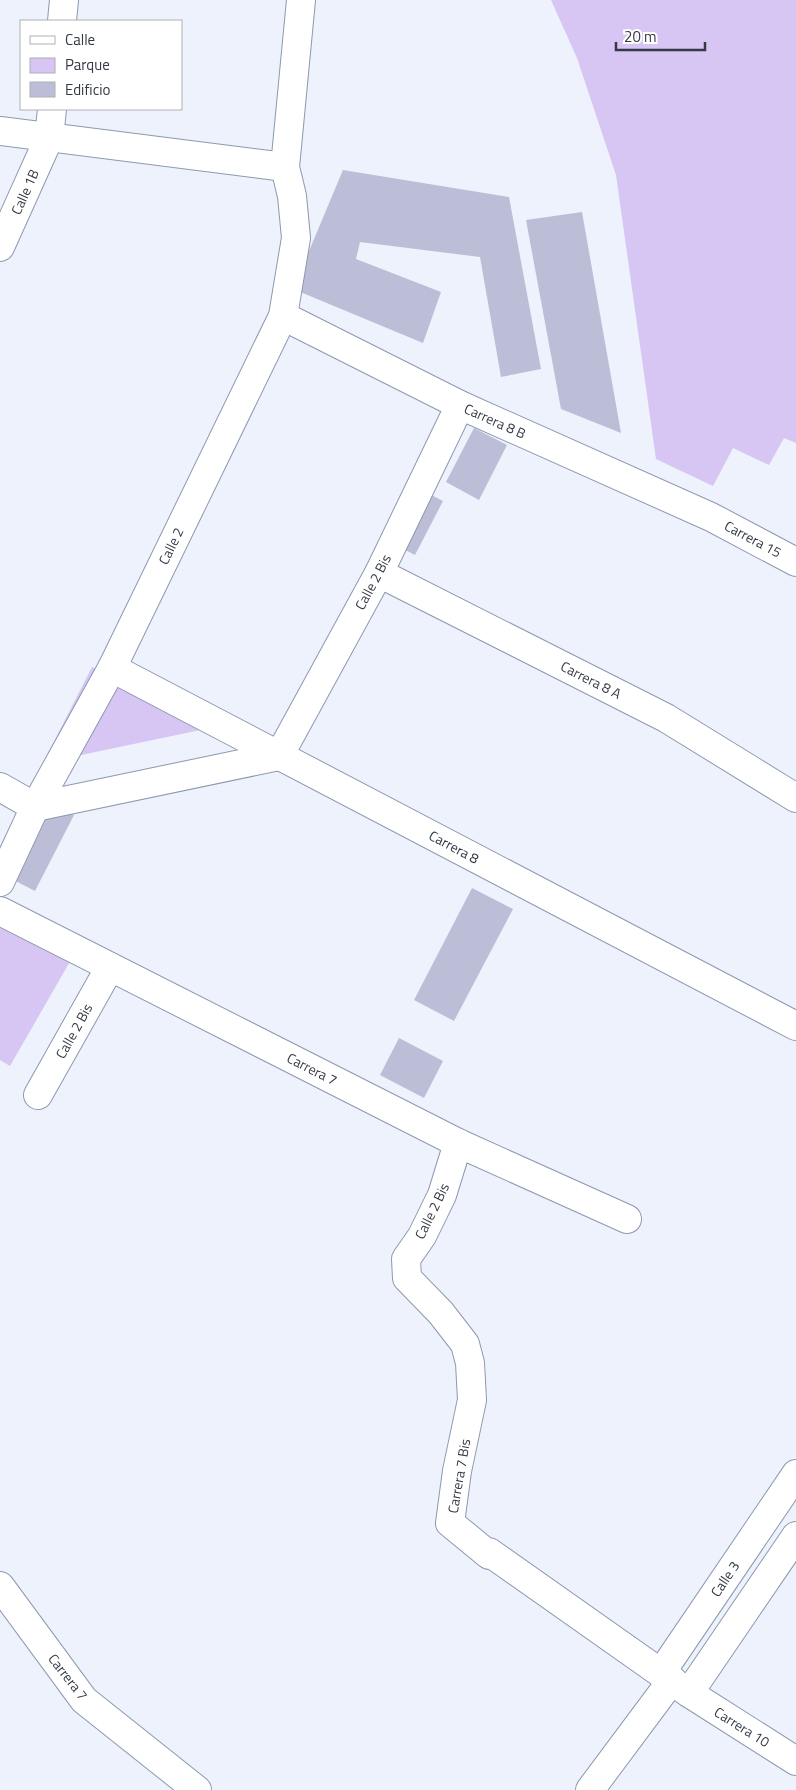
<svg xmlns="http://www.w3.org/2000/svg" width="796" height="1790" viewBox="0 0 796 1790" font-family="'Titillium Web',sans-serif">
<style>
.green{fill:#d7c5f4}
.building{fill:#bcbed8}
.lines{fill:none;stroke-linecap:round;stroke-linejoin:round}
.minor-casing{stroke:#8c99af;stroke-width:30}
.minor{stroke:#fff;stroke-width:28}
.labels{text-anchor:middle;stroke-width:4.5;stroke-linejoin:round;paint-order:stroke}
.street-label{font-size:14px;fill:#343a43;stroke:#fff}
</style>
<rect width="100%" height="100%" fill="#edf2fc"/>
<g class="green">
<polygon points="551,0 796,0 796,443 784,438 769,465 733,448 713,486 656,459 616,175 577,58"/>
<polygon points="92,667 229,724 43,763"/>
<polygon points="0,912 76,951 10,1066 0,1060"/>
</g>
<g class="building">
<polygon points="343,170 509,197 541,369 501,377 480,257 360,242 356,259 441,292 423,343 293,289"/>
<polygon points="582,212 621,433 561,409 526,220"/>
<polygon points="474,428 507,445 479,500 446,482"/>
<polygon points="410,484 443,501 415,555 382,538"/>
<polygon points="31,793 74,815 35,891 0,873"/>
<polygon points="472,888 513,909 454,1021 414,1000"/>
<polygon points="399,1038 443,1061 424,1098 380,1075"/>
</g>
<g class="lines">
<defs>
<g id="minor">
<polyline points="62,21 64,0"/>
<polyline points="0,131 285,167"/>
<polyline points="0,247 49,138 52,109"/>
<polyline points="283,316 460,405 711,517 796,562"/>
<polyline points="379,573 666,718 796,798"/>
<polyline points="112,668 796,1026"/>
<polyline points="0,787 35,807 279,756 379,573 460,405"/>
<polyline points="0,882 35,807 112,668 283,316 296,238 292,196 285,167 301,0"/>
<polyline points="0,911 458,1143 627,1219"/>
<polyline points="38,1095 110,967"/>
<polyline points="458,1143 442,1195 422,1236 406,1259 407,1278 441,1313 465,1344 470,1363 472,1400 457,1471 450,1523 489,1555 489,1552 689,1693 796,1761"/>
<polyline points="0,1586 84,1700 197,1790"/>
<polyline points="661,1673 796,1474"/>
<polyline points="689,1693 796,1536"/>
<polyline points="590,1790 672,1680"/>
</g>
</defs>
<use href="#minor" class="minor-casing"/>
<use href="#minor" class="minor"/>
</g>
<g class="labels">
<g class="street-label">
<text transform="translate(25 192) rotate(-66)" y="5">Calle 1B</text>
<text transform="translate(495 421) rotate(24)" y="5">Carrera 8 B</text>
<text transform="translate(753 539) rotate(28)" y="5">Carrera 15</text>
<text transform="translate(171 546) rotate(-64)" y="5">Calle 2</text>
<text transform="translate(373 582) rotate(-62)" y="5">Calle 2 Bis</text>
<text transform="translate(591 680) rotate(27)" y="5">Carrera 8 A</text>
<text transform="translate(454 847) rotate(28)" y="5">Carrera 8</text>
<text transform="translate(74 1031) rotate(-61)" y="5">Calle 2 Bis</text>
<text transform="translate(312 1069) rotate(27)" y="5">Carrera 7</text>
<text transform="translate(432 1211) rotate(-64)" y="5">Calle 2 Bis</text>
<text transform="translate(459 1476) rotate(-80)" y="5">Carrera 7 Bis</text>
<text transform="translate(725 1579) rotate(-56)" y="5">Calle 3</text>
<text transform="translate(68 1677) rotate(52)" y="5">Carrera 7</text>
<text transform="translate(742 1727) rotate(32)" y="5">Carrera 10</text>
</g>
</g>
<rect x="20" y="20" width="162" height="90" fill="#ffffff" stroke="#aeb0b4"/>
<rect x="30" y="36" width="25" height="8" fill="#ffffff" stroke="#aeb0b4"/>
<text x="65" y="45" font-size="15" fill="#343a43">Calle</text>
<rect x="30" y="58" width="25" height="15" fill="#d7c5f4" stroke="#aeb0b4"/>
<text x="65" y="70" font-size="15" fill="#343a43">Parque</text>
<rect x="30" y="82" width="25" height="15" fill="#bcbed8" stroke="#aeb0b4"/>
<text x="65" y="95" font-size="15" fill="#343a43">Edificio</text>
<path d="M616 42v8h89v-8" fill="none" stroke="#343a43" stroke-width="2.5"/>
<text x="624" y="42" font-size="15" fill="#343a43" stroke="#ffffff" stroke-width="4" paint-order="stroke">20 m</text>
</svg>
